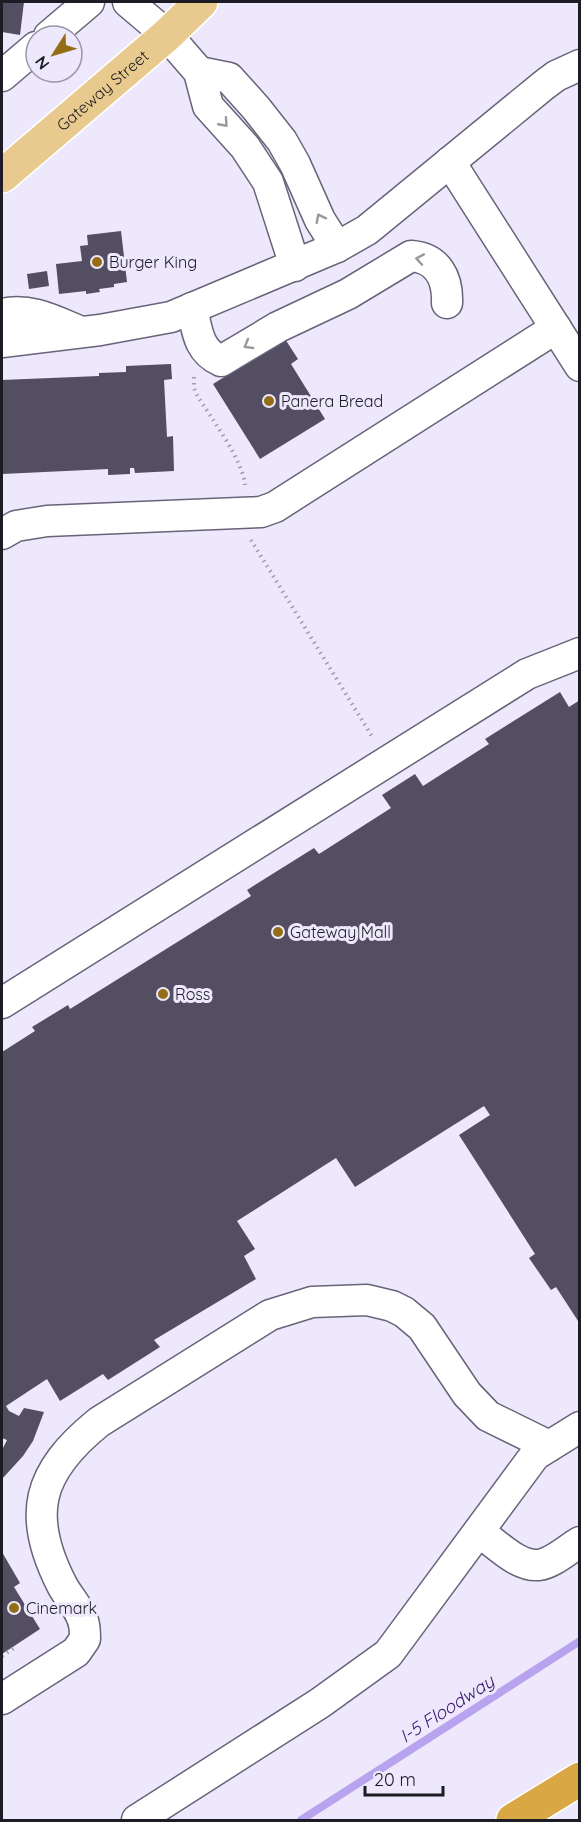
<svg xmlns="http://www.w3.org/2000/svg" width="581" height="1822" viewBox="0 0 581 1822" font-family="Quicksand,sans-serif">
<style>
.lines{fill:none;stroke-linecap:round;stroke-linejoin:round}
.stream{stroke:#b7a3ee;stroke-width:8}
.building{fill:#534e62}
.minor-casing{stroke:#686378;stroke-width:33}
.major-casing{stroke:#fff;stroke-width:36}
.highway-casing{stroke:#fff;stroke-width:36}
.path{stroke:#a09cac;stroke-width:4;stroke-dasharray:1.5 4.5;stroke-linecap:butt}
.minor{stroke:#fff;stroke-width:30}
.major{stroke:#e8ca8e;stroke-width:33}
.highway{stroke:#d9a743;stroke-width:33}
.oneway{stroke:#99989c}
.poi-dot{fill:#946d17;stroke:#ede8fc;stroke-width:2}
.labels{text-anchor:middle;stroke-width:6;stroke-linejoin:round;paint-order:stroke}
.street-label{font-size:16px;fill:#1d1b23;stroke:#ede8fc}
.poi-label{font-size:16px;fill:#1d1b23;stroke:#ede8fc;text-anchor:start}
.water-label{font-size:18px;font-style:italic;fill:#39166b;stroke:#ede8fc}
</style>
<rect width="100%" height="100%" fill="#ede8fc"/>
<g class="lines">
<polyline class="stream" points="301,1820 580,1641"/>
</g>
<g class="building">
<polygon points="2,2 24,2 20,35 2,32"/>
<polygon points="121,231 127,282 114,284 114,287 99,289 100,292 86,294 86,291 59,294 56,264 82,261 80,246 88,245 87,235"/>
<polygon points="47,271 49,286 29,289 27,274"/>
<polygon points="285,339 298,359 291,364 325,419 260,459 213,384"/>
<polygon points="171,364 172,379 164,380 167,437 173,436 174,471 135,473 134,468 130,468 130,474 108,475 108,469 2,474 2,380 99,376 99,373 126,372 126,366"/>
<polygon points="560,692 569,707 580,700 580,1324 556,1287 551,1290 529,1258 535,1254 459,1135 490,1115 484,1106 355,1187 336,1158 237,1221 255,1249 244,1256 256,1279 154,1340 160,1347 108,1380 103,1374 60,1401 47,1379 6,1406 9,1411 19,1416 24,1408 44,1412 33,1441 23,1456 2,1479 2,1450 7,1440 2,1438 2,1052 35,1031 32,1027 68,1005 70,1009 251,896 247,890 314,848 319,854 391,808 382,795 415,774 423,786 489,744 485,739"/>
<polygon points="2,1552 20,1583 14,1587 40,1629 2,1654"/>
</g>
<g class="lines">
<defs>
<g id="minor">
<polyline points="128,2 167,35 199,72 208,106 245,147 268,182 295,266"/>
<polyline points="49,36 89,2"/>
<polyline points="199,72 229,78 256,108 282,141 295,164 320,220 337,247"/>
<polyline points="2,76 36,47"/>
<polyline points="450,162 580,366"/>
<path d="M 192,308 C 197,330 198,351 221,361 L 278,327 L 348,294 L 411,256 C 438,258 448,278 447,303"/>
<path d="M 2,314 C 29,307 55,321 79,331"/>
<polyline points="2,342 100,330 171,317 337,247 367,230 544,85 556,76 580,65"/>
<polyline points="2,534 16,526 47,521 261,512 275,507 556,328"/>
<polyline points="2,1003 527,674 580,653"/>
<path d="M 479,1532 C 496,1543 517,1567 539,1565 C 553,1563 568,1549 580,1542"/>
<path d="M 2,1699 L 76,1652 L 85,1639 C 85,1633 85,1626 83,1621 C 80,1608 68,1597 62,1585 C 26,1515 37,1472 99,1422 L 270,1315 L 312,1302 L 367,1300 L 392,1306 L 404,1312 L 422,1327 L 467,1394 L 488,1416 L 549,1446"/>
<polyline points="137,1820 320,1703 388,1654 535,1455 580,1427"/>
</g>
<g id="major">
<path id="s1" d="M 2,176 L 167,35 L 201,2"/>
</g>
<polyline id="highway" points="513,1820 580,1779"/>
</defs>
<use href="#minor" class="minor-casing"/>
<use href="#major" class="major-casing"/>
<use href="#highway" class="highway-casing"/>
<g class="path">
<path d="M 194,377 L 194,388 L 197,395 C 211,418 243,460 245,485"/>
<polyline points="251,540 373,738"/>
<polyline points="2,1656 14,1648"/>
</g>
<use href="#minor" class="minor"/>
<use href="#major" class="major"/>
<use href="#highway" class="highway"/>
</g>
<defs><path id="oneway-chevron" d="M-2-3.5L2.5 0L-2 3.5" fill="none" stroke-width="1.6" stroke-linecap="round" stroke-linejoin="round" transform="scale(1.5)"/></defs>
<g class="oneway">
<use href="#oneway-chevron" transform="translate(224 123) rotate(48)"/>
<use href="#oneway-chevron" transform="translate(320 218) rotate(-117)"/>
<use href="#oneway-chevron" transform="translate(420 259) rotate(-170)"/>
<use href="#oneway-chevron" transform="translate(248 345) rotate(150)"/>
</g>
<g class="poi-dot">
<circle cx="97" cy="262" r="6"/>
<circle cx="269" cy="401" r="6"/>
<circle cx="278" cy="932" r="6"/>
<circle cx="163" cy="994" r="6"/>
<circle cx="14" cy="1608" r="6"/>
</g>
<g class="labels">
<g class="street-label">
<text dy="6" stroke="none"><textPath href="#s1" startOffset="132">Gateway Street</textPath></text>
</g>
<g class="poi-label">
<text x="109" y="268">Burger King</text>
<text x="281" y="407">Panera Bread</text>
<text x="290" y="938">Gateway Mall</text>
<text x="175" y="1000">Ross</text>
<text x="26" y="1614">Cinemark</text>
</g>
<g class="water-label">
<text transform="translate(447 1709) rotate(-33)" y="6">I-5 Floodway</text>
</g>
</g>
<rect width="581" height="1822" fill="none" stroke="#1d1b23" stroke-width="6"/>
<g transform="translate(54 54) rotate(233)"><circle r="28" fill="#ede8fc" stroke="#9a96a5" stroke-width="1.5"/>
<path d="M0-4.5L10 22L0 15L-10 22Z" fill="#946d17"/>
<text y="-9" font-size="16" font-weight="bold" text-anchor="middle" fill="#1d1b23">N</text>
</g>
<path d="M365 1786v9h78v-9" fill="none" stroke="#1d1b23" stroke-width="3"/>
<text x="374" y="1786" font-size="18" fill="#1d1b23" stroke="#ede8fc" stroke-width="4.5" paint-order="stroke">20 m</text>
</svg>
